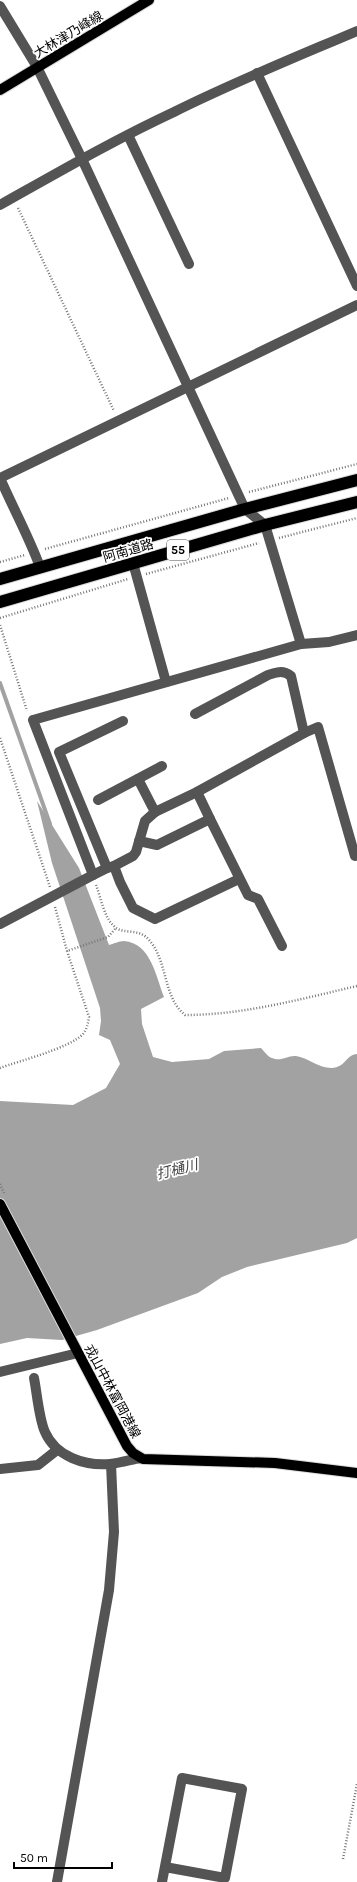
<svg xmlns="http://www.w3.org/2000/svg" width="357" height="1882" viewBox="0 0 357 1882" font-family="Karla,'Noto Sans JP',sans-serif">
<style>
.water{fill:#a2a2a2}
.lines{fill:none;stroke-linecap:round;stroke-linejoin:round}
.stream{stroke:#a2a2a2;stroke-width:4}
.major-casing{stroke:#dbdbdb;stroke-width:12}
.highway-casing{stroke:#dbdbdb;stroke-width:14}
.path{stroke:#767676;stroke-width:2.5;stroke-dasharray:1 2;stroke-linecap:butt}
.minor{stroke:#545454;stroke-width:10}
.major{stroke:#000;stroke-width:10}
.highway{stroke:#000;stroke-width:12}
.labels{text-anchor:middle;stroke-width:3.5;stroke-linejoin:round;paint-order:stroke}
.shield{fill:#fff;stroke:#4c4c4c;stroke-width:1}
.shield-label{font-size:12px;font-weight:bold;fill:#000}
.street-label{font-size:13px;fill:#000;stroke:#fff}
.water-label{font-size:14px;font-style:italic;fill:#434343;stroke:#fff}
</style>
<rect width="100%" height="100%" fill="#fff"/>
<path class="water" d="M 37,801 L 79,868 L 109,945 C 113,944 119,941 124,941 C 151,943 156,977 164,997 L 141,1009 L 142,1024 L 153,1057 L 172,1062 L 209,1059 L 224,1051 L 261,1048 C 264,1051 268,1057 272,1058 C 281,1062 288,1055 296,1056 C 309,1058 324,1072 337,1067 C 345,1065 348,1054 357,1054 L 357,1238 L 347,1243 L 247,1267 L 222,1277 L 198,1293 L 97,1330 L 62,1340 L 27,1338 L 0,1344 L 0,1101 L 73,1105 L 106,1088 L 120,1064 L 110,1040 L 99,1035 L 101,1021 L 100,1008 L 52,863 Z"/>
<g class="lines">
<polyline class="stream" points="0,683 50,824"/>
<defs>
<g id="major">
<polyline points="0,90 149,0"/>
<polyline points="0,1204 127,1446 133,1453 143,1459 275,1463 357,1473"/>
</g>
<g id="highway">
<polyline points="0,579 245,509 357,480"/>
<polyline points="0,602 265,525 357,502"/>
</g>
</defs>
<use href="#major" class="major-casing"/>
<use href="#highway" class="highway-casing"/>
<g class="path">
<polyline points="18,208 114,411"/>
<polyline points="249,492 357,464"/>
<polyline points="279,538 357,518"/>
<polyline points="45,549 229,498"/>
<polyline points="0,562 25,555"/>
<polyline points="146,574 259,543"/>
<polyline points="0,618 128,579"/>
<polyline points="0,625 27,711"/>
<polyline points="0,738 50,887"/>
<path d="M 96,885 C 101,898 104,918 115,927 C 124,935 139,927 150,941 C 168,963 163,997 185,1015 C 243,1015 301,999 357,986"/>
<polyline points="55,907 67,951"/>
<path d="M 0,1068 C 19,1061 70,1048 83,1034 C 87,1029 88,1023 89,1017 L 67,951 L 108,937 L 116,928"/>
<polyline points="0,1184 5,1195"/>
<polyline points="343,1859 357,1784"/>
</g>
<g class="minor">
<polyline points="0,6 37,67 82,159 245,509 265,525 301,644"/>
<polyline points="257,73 357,286"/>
<polyline points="128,135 189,264"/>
<path d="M 0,205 C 57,173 114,140 174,112 C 234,82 296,57 357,31"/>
<polyline points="133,563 166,682"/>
<path d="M 40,567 C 29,537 13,508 0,478 L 357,305"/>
<polyline points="304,733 318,727 355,856"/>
<polyline points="98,800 162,766"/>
<path d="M 155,812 L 197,792 L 304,733 L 291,676 C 283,670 278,672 268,675 L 195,714"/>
<polyline points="210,819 248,895 258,899 282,946"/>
<polyline points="139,841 157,845 210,819 197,792"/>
<polyline points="114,866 133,856 136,852 145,821 155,812 138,779"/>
<polyline points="107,868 114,866 120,882 133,908 155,919 239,879"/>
<polyline points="93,875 107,868 59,752 123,721"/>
<polyline points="0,924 93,875 33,720 301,644 329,642 357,635"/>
<polyline points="0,1372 78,1353"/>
<path d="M 34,1378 C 37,1393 39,1419 45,1432 C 56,1457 85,1466 110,1464 C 120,1463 130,1460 140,1458"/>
<polyline points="0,1469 38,1465 57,1450"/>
<polyline points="57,1882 109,1590 114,1532 111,1464"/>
<polyline points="162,1882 182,1778 242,1789 225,1878 165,1867"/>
</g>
<use href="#major" class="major"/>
<use href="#highway" class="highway"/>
</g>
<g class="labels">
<rect class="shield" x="167" y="540" width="22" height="20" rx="3"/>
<g class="shield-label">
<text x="178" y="554">55</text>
</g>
<g class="street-label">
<text transform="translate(68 34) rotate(-31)" y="5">大林津乃峰線</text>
<text transform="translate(128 550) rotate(-16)" y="5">阿南道路</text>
<text transform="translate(113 1391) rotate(62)" y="5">戎山中林富岡港線</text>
</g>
<g class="water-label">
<text transform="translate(177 1169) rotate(-14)" y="5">打樋川</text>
</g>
</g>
<path d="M14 1862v6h98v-6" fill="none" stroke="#000000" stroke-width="2"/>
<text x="20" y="1862" font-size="12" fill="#000000" stroke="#ffffff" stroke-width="3" paint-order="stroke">50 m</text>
</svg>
